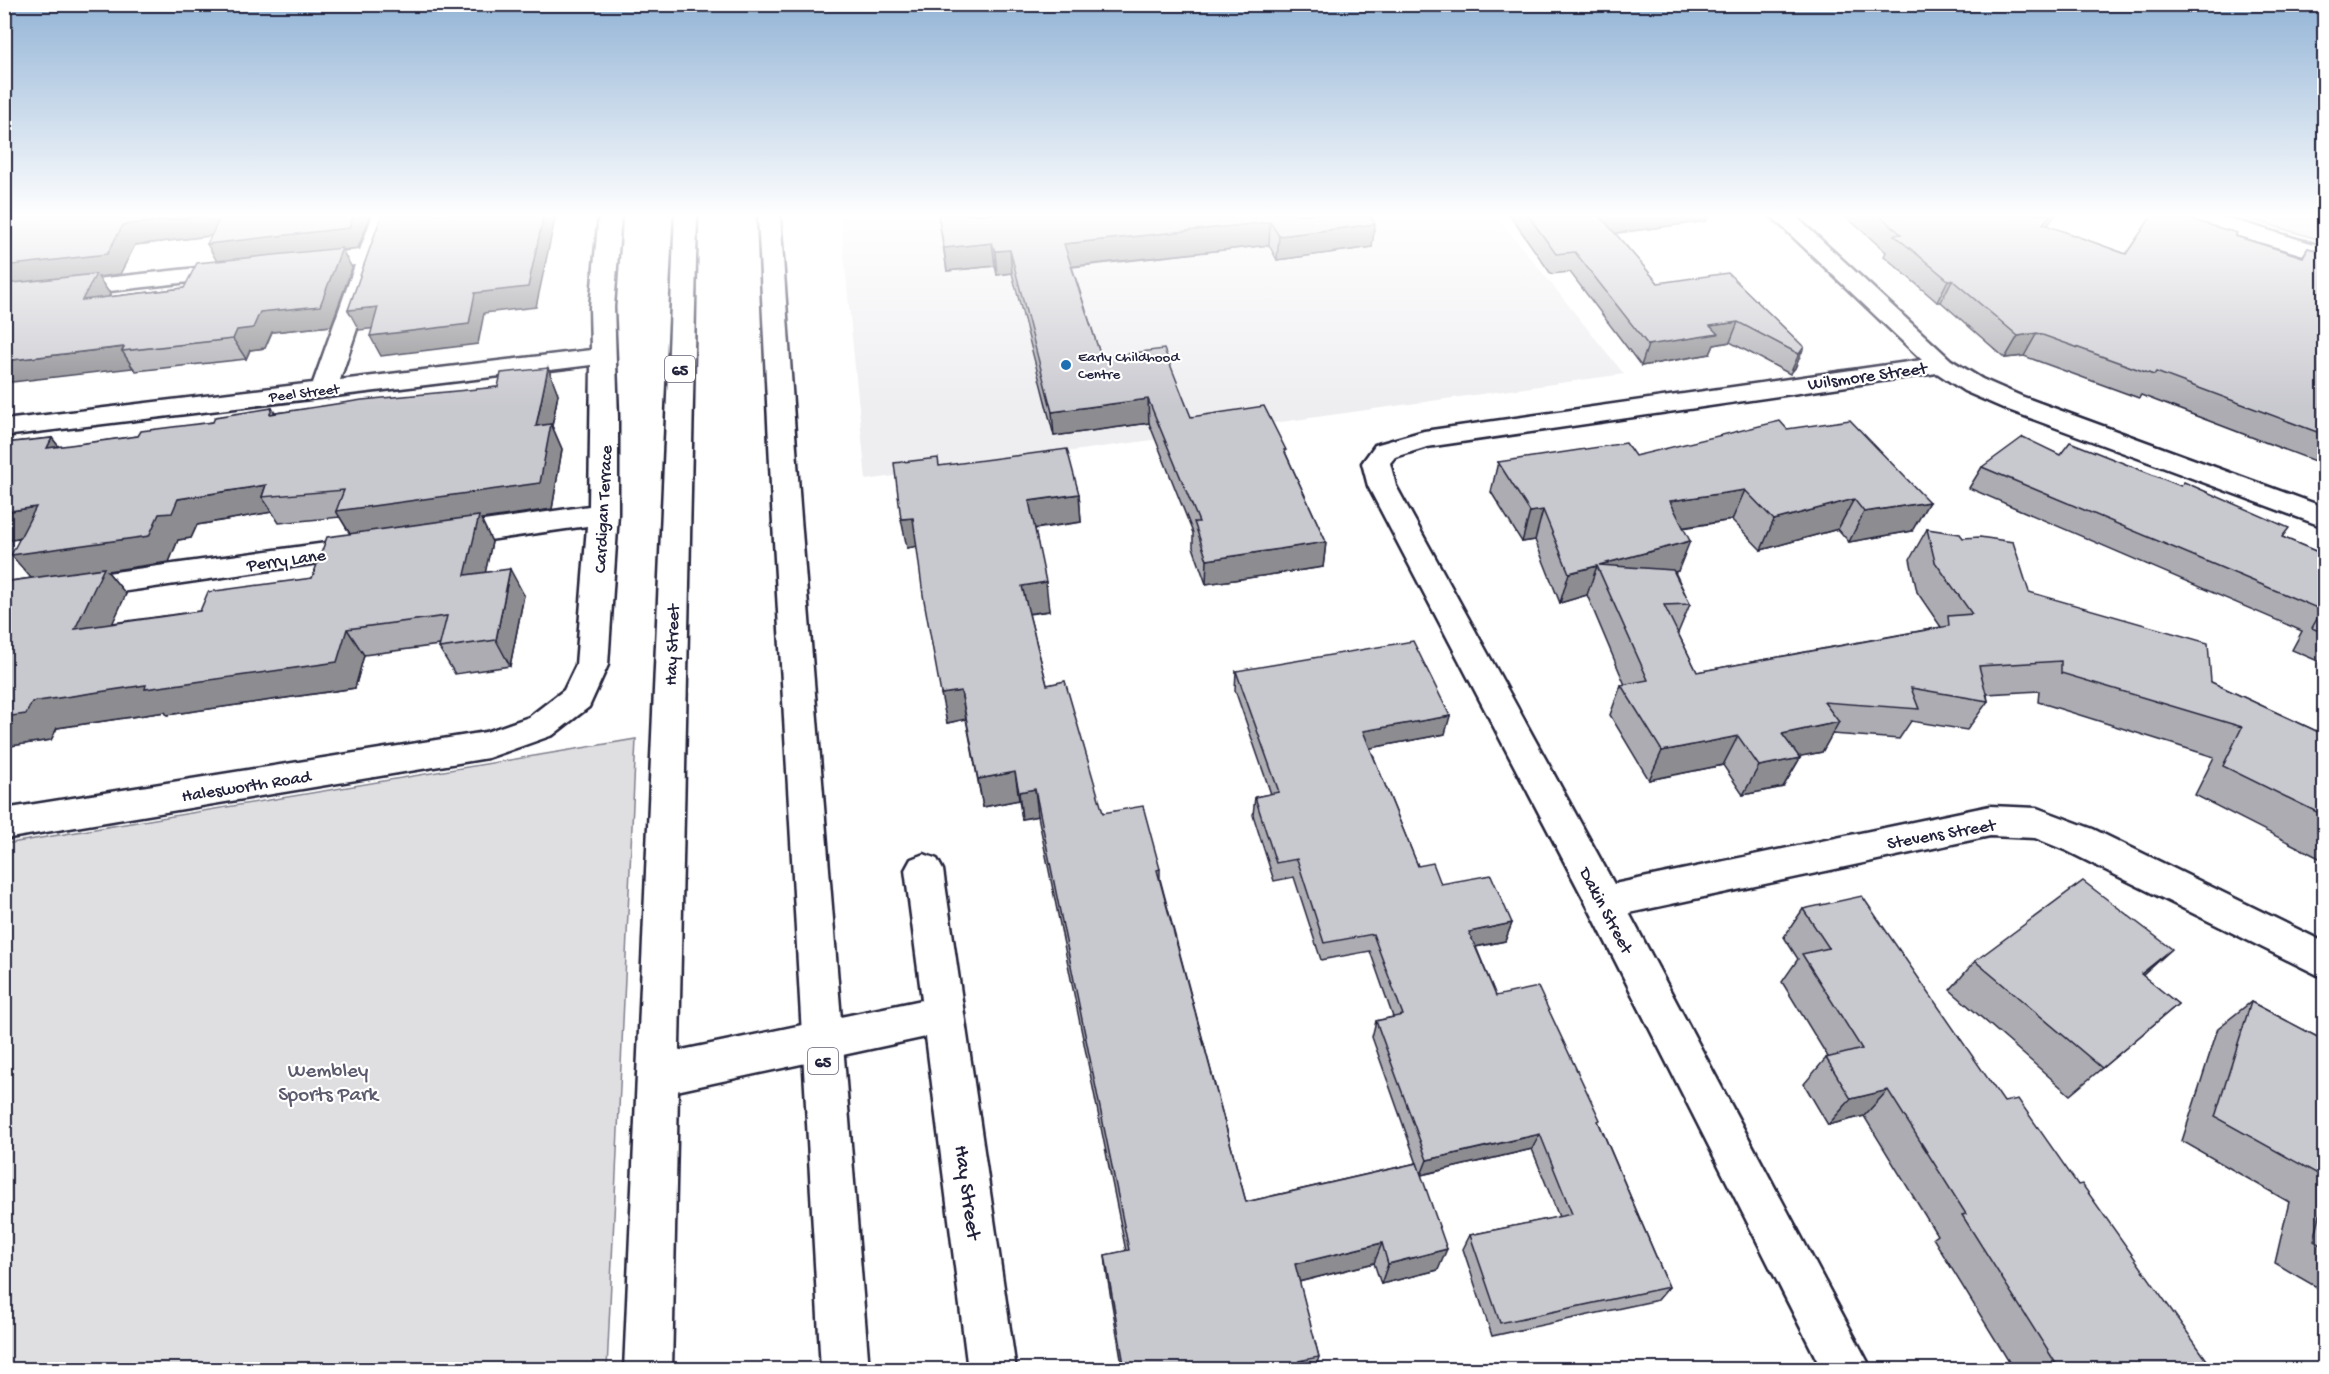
<svg xmlns="http://www.w3.org/2000/svg" width="2329" height="1374" viewBox="0 0 2329 1374" font-family="'Gochi Hand',sans-serif">
<style>
.built{fill:#eeeef1}
.green{fill:#dfdfe2;stroke:#80808e;stroke-width:1.5}
.lines{fill:none;stroke-linecap:round;stroke-linejoin:round}
.minor-casing{stroke:#22223b;stroke-width:5}
.major-casing{stroke:#22223b;stroke-width:5}
.minor{fill:#fff;fill-rule:evenodd}
.major{fill:#fff;fill-rule:evenodd}
.wall{fill:#acacb2;stroke:#22223b;stroke-width:1.5;fill-rule:evenodd}
.shaded-wall{fill:#8c8c91;stroke:#22223b;stroke-width:1.5}
.building{fill:#c8c8cf;stroke:#22223b;stroke-width:1.5}
.poi-dot{fill:#1f6fb2;stroke:#fff;stroke-width:2}
.labels{text-anchor:middle;stroke-width:4.5;stroke-linejoin:round;paint-order:stroke}
.far-poi-label{font-size:15px;fill:#22223b;stroke:#fff;text-anchor:start}
.far-street-label{font-size:15px;fill:#22223b;stroke:#fff}
.shield{fill:#fff;stroke:#646476;stroke-width:1.5}
.shield-label{font-size:16px;font-weight:bold;fill:#22223b}
.street-label{font-size:18px;fill:#22223b;stroke:#fff}
.near-park-label{font-size:21px;fill:#5b5b6d;stroke:#fff}
.near-street-label{font-size:21px;fill:#22223b;stroke:#fff}
</style>
<rect width="100%" height="100%" fill="#fff"/>
<filter id="ink" filterUnits="userSpaceOnUse"><feTurbulence type="fractalNoise" baseFrequency=".0167" numOctaves="2"/><feDisplacementMap in="SourceGraphic" scale="12" xChannelSelector="R" yChannelSelector="G"/><feConvolveMatrix kernelMatrix="1 2 1 2 8 2 1 2 1" color-interpolation-filters="sRGB"/></filter>
<g filter="url(#ink)">
<polygon class="built" points="840,214 1495,214 1624,374 866,480"/>
<g class="green">
<polygon points="2233,214 2324,214 2324,241"/>
<polygon points="636,739 607,1369 5,1369 5,844"/>
</g>
<g class="lines">
<defs>
<g id="minor">
<polygon points="373,214 395,214 340,380 591,350 590,307 599,214 621,214 614,307 618,417 618,514 608,665 589,707 553,735 488,758 4,839 4,809 486,732 529,717 564,690 576,665 587,526 441,547 431,544 426,537 431,530 441,527 589,506 591,365 4,436 4,420 313,383 355,265 303,270 295,268 291,263 295,258 303,256 360,250"/>
<polygon points="1769,214 1793,214 1951,360 1982,379 2021,396 2324,507 2324,527 2003,408 1964,391 1937,373 1427,447 1395,457 1390,463 1396,486 1614,884 1990,806 2037,808 2093,829 2324,942 2324,978 2067,851 2035,838 1990,836 1629,913 1872,1370 1822,1370 1591,913 1368,486 1362,463 1375,445 1424,431 1922,360"/>
<polygon points="2178,214 2214,214 2324,247 2324,261 2181,219"/>
<polygon points="234,264 242,266 246,271 242,276 4,303 4,289"/>
<polygon points="363,538 374,541 378,548 374,555 4,609 4,587"/>
<polygon points="924,854 937,859 943,870 1016,1370 968,1370 926,1037 658,1095 643,1089 637,1075 643,1061 658,1055 922,1000 905,870 911,859"/>
</g>
<g id="major">
<polygon points="675,214 697,214 672,1370 624,1370"/>
<polygon points="758,214 780,214 800,506 869,1370 821,1370 772,506"/>
</g>
</defs>
<use href="#minor" class="minor-casing"/>
<use href="#major" class="major-casing"/>
<use href="#minor" class="minor"/>
<use href="#major" class="major"/>
</g>
<g class="wall">
<path d="M 4,214 L 371,214 L 358,248 L 342,250 L 352,268 L 331,326 L 272,332 L 265,348 L 250,350 L 246,359 L 136,371 ZM 211,236 L 217,261 L 184,288 L 108,297 L 110,294 L 98,277 L 120,274 L 135,245 Z"/>
<polygon points="938,214 1369,214 1372,247 1277,260 1269,245 1072,267 1101,357 1191,417 1286,454 1326,542 1323,567 1206,584 1193,547 1193,533 1149,423 1054,436 1012,273 997,275 995,266 947,271"/>
<polygon points="1509,214 1709,214 1706,221 1615,233 1658,283 1804,347 1795,368 1790,374 1730,342 1714,345 1710,354 1641,366 1570,272 1551,274"/>
<polygon points="1843,214 2056,214 2047,226 2126,254 2235,236 2302,257 2308,248 2325,253 2325,465 2141,395 2139,398 2024,356 2005,358 1941,302 1937,302 1884,256 1886,252"/>
<path d="M 548,368 L 558,394 L 552,426 L 562,449 L 552,509 L 481,519 L 492,542 L 485,572 L 524,595 L 510,666 L 455,674 L 439,648 L 440,645 L 364,655 L 355,688 L 167,715 L 165,712 L 57,728 L 51,740 L 4,747 L 4,582 L 32,578 L 19,539 L 4,541 L 4,443 L 52,438 L 59,447 L 138,436 L 213,422 L 272,408 L 275,413 L 498,387 ZM 272,512 L 279,523 L 340,517 L 350,534 L 312,578 L 200,611 L 112,623 L 126,594 L 107,571 L 169,562 L 178,540 L 191,538 L 197,525 Z"/>
<polygon points="1787,429 1912,531 1849,542 1838,529 1761,550 1732,520 1683,528 1678,571 1675,572 1690,604 1678,633 1697,672 1941,627 1917,592 1910,559 1927,529 1963,538 2029,592 2211,682 2325,735 2325,861 2195,795 2214,757 2038,702 2039,691 1987,694 1988,701 1967,730 1911,721 1899,739 1832,734 1822,752 1799,756 1800,758 1783,787 1743,795 1723,765 1649,780 1610,715 1621,685 1625,685 1587,595 1560,603 1535,540 1522,542 1491,492 1498,462 1635,456"/>
<polygon points="2060,455 2282,537 2325,555 2325,664 2292,650 2302,631 1969,488 1982,467"/>
<polygon points="940,466 1079,494 1081,522 1035,529 1049,611 1029,614 1047,685 1103,813 1160,869 1160,879 1246,1202 1417,1163 1438,1270 1381,1284 1374,1263 1299,1282 1319,1357 1317,1363 1321,1370 1123,1370 1107,1275 1105,1255 1126,1251 1038,816 1022,819 1019,800 983,807 966,719 947,723 917,546 907,548"/>
<polygon points="1236,671 1445,734 1370,748 1418,866 1441,884 1512,923 1505,941 1476,947 1496,996 1599,1123 1669,1287 1658,1300 1492,1336 1463,1249 1470,1235 1559,1217 1532,1149 1421,1175 1372,1037 1376,1021 1393,1017 1370,951 1321,960 1294,877 1274,881 1253,815 1255,797 1271,794 1235,690"/>
<polygon points="1803,909 2004,1102 2078,1185 2214,1370 2014,1370 1933,1238 1937,1235 1864,1116 1828,1125 1804,1084 1826,1058 1828,1057 1782,982 1798,959 1784,937"/>
<polygon points="1975,961 2142,976 2178,1004 2070,1095 1950,990"/>
<polygon points="2251,1002 2325,1041 2325,1292 2275,1263 2289,1202 2182,1141 2218,1028"/>
</g>
<g class="shaded-wall">
<polygon points="222,214 233,233 135,245 120,274 98,277 110,294 96,320 4,287 4,266 123,225"/>
<polygon points="354,214 371,214 358,248 342,250 352,268 331,326 272,332 265,348 250,350 246,359 233,339 218,263 207,244"/>
<polygon points="544,214 556,214 536,307 484,313 478,344 381,356 370,336 475,293"/>
<polygon points="1611,214 1709,214 1706,221 1595,236 1600,216"/>
<polygon points="2051,214 2056,214 2032,246 2043,224"/>
<polygon points="1270,222 1269,245 1066,267 1064,244"/>
<polygon points="1375,224 1372,247 1277,260 1279,236"/>
<polygon points="992,243 995,266 947,271 944,248"/>
<polygon points="1010,250 1012,273 997,275 995,251"/>
<polygon points="1948,280 1952,280 1941,302 1937,302"/>
<polygon points="378,307 389,327 359,330 348,310"/>
<polygon points="1738,322 1730,342 1714,345 1710,354 1641,366 1648,345 1710,326"/>
<polygon points="2037,333 2024,356 2005,358 2018,336"/>
<polygon points="124,347 122,351 133,368 4,383 4,361"/>
<polygon points="1804,347 1795,368 1790,374 1799,354"/>
<polygon points="548,368 558,394 552,426 562,449 552,509 481,519 492,542 479,601 352,537 336,511 536,426"/>
<polygon points="1148,399 1149,423 1054,436 1052,412"/>
<polygon points="52,438 72,463 47,448"/>
<polygon points="266,485 262,497 272,512 197,525 191,538 178,540 169,562 107,571 126,594 98,655 11,555 159,514 178,499"/>
<polygon points="1745,490 1732,520 1659,531 1670,501"/>
<polygon points="1079,494 1081,522 1031,529 1029,501"/>
<polygon points="1854,499 1838,529 1761,550 1774,520"/>
<polygon points="1929,502 1912,531 1849,542 1864,512"/>
<polygon points="36,507 57,533 4,541 4,512"/>
<polygon points="1543,510 1535,540 1522,542 1530,512"/>
<polygon points="913,518 919,546 907,548 901,519"/>
<polygon points="1690,541 1678,571 1608,590 1599,565"/>
<polygon points="1326,542 1323,567 1206,584 1207,560"/>
<polygon points="1597,566 1587,595 1560,603 1569,573"/>
<polygon points="510,569 524,595 510,666 496,640"/>
<polygon points="1046,582 1049,611 1025,614 1022,586"/>
<polygon points="347,629 364,655 355,688 167,715 165,712 57,728 51,740 4,747 4,717 32,702"/>
<polygon points="961,691 966,719 947,723 941,694"/>
<polygon points="1450,716 1445,734 1360,750 1363,731"/>
<polygon points="1839,722 1822,752 1766,763 1782,734"/>
<polygon points="1738,736 1723,765 1649,780 1662,751"/>
<polygon points="1800,758 1783,787 1743,795 1759,766"/>
<polygon points="1015,772 1019,800 983,807 978,779"/>
<polygon points="1035,789 1038,816 1022,819 1019,792"/>
<polygon points="1512,923 1505,941 1464,949 1469,932"/>
<polygon points="2172,949 2141,977 2141,974"/>
<polygon points="1888,1090 1864,1116 1828,1125 1851,1099"/>
<polygon points="1540,1134 1532,1149 1421,1175 1427,1160"/>
<polygon points="1382,1243 1374,1263 1290,1284 1295,1264"/>
<polygon points="1447,1249 1438,1270 1381,1284 1388,1264"/>
</g>
<g class="building">
<polygon points="4,214 220,214 123,225 107,254 4,266"/>
<polygon points="222,214 354,214 349,228 207,244"/>
<polygon points="382,214 544,214 528,287 475,293 469,324 370,336 378,307 348,310"/>
<polygon points="938,214 1369,214 1375,224 1279,236 1270,222 1064,244 1101,357 1164,349 1191,417 1264,406 1286,450 1284,450 1326,542 1207,560 1194,522 1199,522 1148,399 1052,412 1010,250 995,251 992,243 944,248"/>
<polygon points="1527,214 1611,214 1600,216 1658,283 1728,273 1804,347 1799,354 1738,322 1710,326 1718,334 1648,345 1575,252 1556,254"/>
<polygon points="1878,214 2051,214 2043,224 2126,254 2153,214 2172,214 2237,233 2235,236 2303,257 2308,248 2325,253 2325,435 2156,372 2154,375 2037,333 2018,336 1952,280 1948,280 1894,235 1901,234"/>
<polygon points="342,248 320,306 260,312 253,328 237,330 233,339 122,351 124,347 4,361 4,284 96,274 82,300 184,288 197,263"/>
<polygon points="548,368 536,426 551,424 540,483 336,511 344,490 262,497 266,485 178,499 172,513 159,514 149,536 11,555 36,507 4,512 4,443 52,438 47,448 138,436 141,431 213,422 215,417 272,408 270,414 362,400 498,387 501,373"/>
<polygon points="1850,420 1929,502 1864,512 1854,499 1774,520 1745,490 1670,501 1690,541 1599,565 1673,570 1690,604 1664,605 1697,672 1949,626 1948,616 1972,614 1935,562 1927,529 1960,534 1963,538 1980,537 2013,542 2029,592 2208,643 2211,682 2325,735 2325,816 2223,766 2242,727 2061,673 2061,661 1979,666 1988,701 1911,688 1919,709 1824,702 1839,722 1782,734 1800,758 1759,766 1738,736 1662,751 1621,685 1648,680 1597,566 1569,573 1543,510 1530,512 1498,462 1626,443 1635,456 1780,421 1787,429"/>
<polygon points="2023,437 2060,455 2070,442 2181,486 2184,482 2289,528 2282,537 2325,555 2325,634 2312,628 2322,610 1982,467"/>
<polygon points="1067,449 1079,494 1029,501 1046,582 1022,586 1047,685 1065,681 1103,813 1143,806 1160,869 1157,870 1246,1202 1417,1163 1447,1249 1388,1264 1382,1243 1295,1264 1319,1357 1298,1361 1319,1363 1321,1370 1125,1370 1105,1255 1129,1250 1035,789 1019,792 1015,772 978,779 961,691 941,694 923,595 913,518 901,519 894,463 938,458 939,466"/>
<polygon points="479,516 465,575 510,569 496,640 439,648 447,616 347,629 337,662 145,689 146,685 32,702 26,714 4,717 4,582 104,568 75,629 200,611 208,592 312,578 327,537"/>
<polygon points="1413,641 1450,716 1363,731 1418,866 1433,863 1441,884 1491,875 1512,923 1469,932 1496,996 1538,987 1600,1120 1598,1121 1669,1287 1500,1323 1470,1235 1572,1214 1540,1134 1427,1160 1376,1021 1403,1015 1373,934 1324,943 1297,859 1276,863 1255,797 1279,792 1236,671"/>
<polygon points="2083,881 2172,949 2141,974 2178,1004 2102,1068 1975,961"/>
<polygon points="1862,896 2004,1102 2018,1099 2078,1185 2082,1184 2214,1370 2060,1370 1962,1215 1966,1214 1888,1090 1851,1099 1826,1058 1862,1049 1802,954 1829,948 1803,909"/>
<polygon points="2251,1002 2325,1041 2325,1178 2215,1117"/>
<polygon points="2325,1193 2325,1247 2314,1241"/>
</g>
</g>
<linearGradient id="sky" x2="0" y2="1"><stop stop-color="#93b4d6"/><stop offset="0.53" stop-color="#fff"/><stop offset="1" stop-color="#fff" stop-opacity="0"/></linearGradient>
<rect width="2329" height="407" fill="url(#sky)"/>
<circle class="poi-dot" cx="1066" cy="365" r="6"/>
<g class="labels">
<g class="far-poi-label">
<text x="1078" y="361">Early Childhood<tspan x="1078" dy="17">Centre</tspan></text>
</g>
<g class="far-street-label">
<text transform="translate(304 392) rotate(-7)" y="5">Peel Street</text>
</g>
<g class="shield">
<rect x="665" y="356" width="30" height="26" rx="4.5"/>
<rect x="808" y="1048" width="30" height="26" rx="4.5"/>
</g>
<g class="shield-label">
<text x="680" y="375">65</text>
<text x="823" y="1067">65</text>
</g>
<g class="street-label">
<text transform="translate(1867 375) rotate(-8)" y="6">Wilsmore Street</text>
<text transform="translate(602 509) rotate(-87)" y="6">Cardigan Terrace</text>
<text transform="translate(286 559) rotate(-8)" y="6">Perry Lane</text>
<text transform="translate(671 645) rotate(-88)" y="6">Hay Street</text>
<text transform="translate(246 785) rotate(-9)" y="6">Halesworth Road</text>
<text transform="translate(1941 833) rotate(-10)" y="6">Stevens Street</text>
<text transform="translate(1607 910) rotate(62)" y="6">Dakin Street</text>
</g>
<g class="near-park-label">
<text x="328" y="1076">Wembley<tspan x="328" dy="24">Sports Park</tspan></text>
</g>
<g class="near-street-label">
<text transform="translate(969 1192) rotate(82)" y="7">Hay Street</text>
</g>
</g>
<rect width="2329" height="1374" fill="none" stroke="#fff" stroke-width="24"/>
<rect x="12" y="12" width="2305" height="1350" fill="none" stroke="#22223b" stroke-width="2" filter="url(#ink)"/>
</svg>
